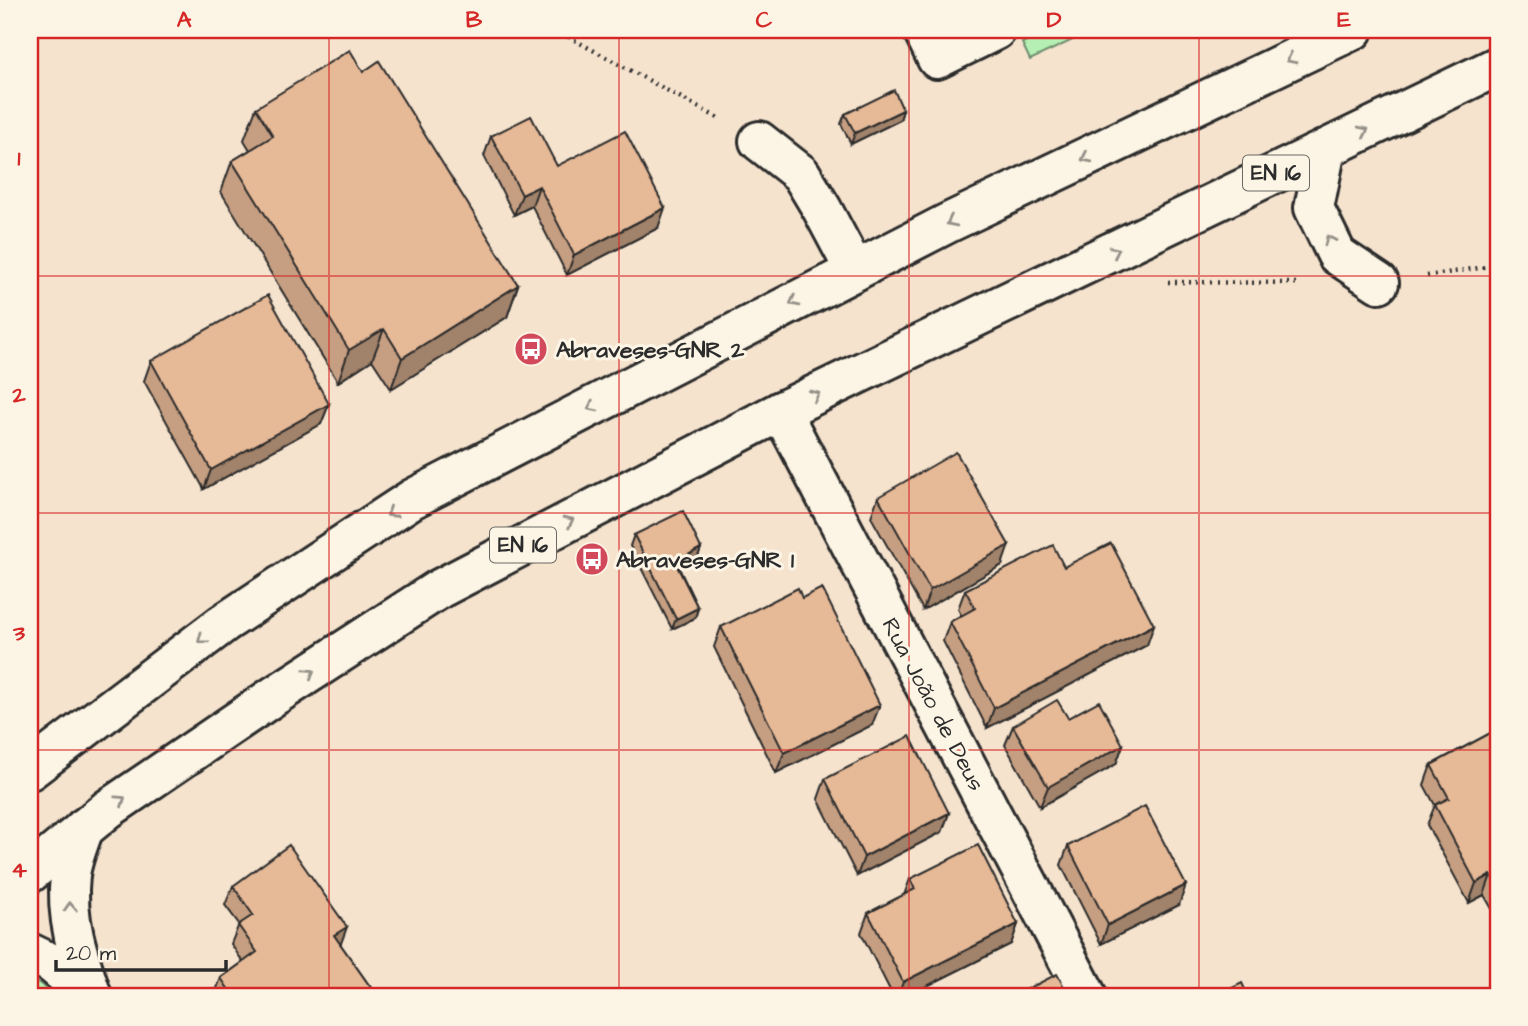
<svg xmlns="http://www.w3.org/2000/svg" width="1528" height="1026" viewBox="0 0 1528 1026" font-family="'Architects Daughter',sans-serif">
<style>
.green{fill:#b5efb3;stroke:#708d6f;stroke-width:2}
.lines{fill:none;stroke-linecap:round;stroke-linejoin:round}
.minor-casing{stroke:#2b2b2b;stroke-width:44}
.major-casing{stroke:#2b2b2b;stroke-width:44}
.path{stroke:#2b2b2b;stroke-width:4.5;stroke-dasharray:2 5;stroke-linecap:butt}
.minor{stroke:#fcf5e5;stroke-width:38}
.major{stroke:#fcf5e5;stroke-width:38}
.wall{fill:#c69f82;stroke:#2b2b2b;stroke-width:2}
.shaded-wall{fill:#a1826a;stroke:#2b2b2b;stroke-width:2}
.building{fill:#e6b997;stroke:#2b2b2b;stroke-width:2}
.oneway{stroke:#949088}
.grid{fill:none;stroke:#d62828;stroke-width:2;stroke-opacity:0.55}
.labels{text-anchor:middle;stroke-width:6;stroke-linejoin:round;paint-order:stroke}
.shield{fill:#fcf5e5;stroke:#6a6863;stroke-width:2}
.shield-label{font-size:21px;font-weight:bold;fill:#2b2b2b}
.poi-label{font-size:23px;font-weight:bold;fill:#2b2b2b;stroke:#fcf5e5;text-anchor:start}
.street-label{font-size:23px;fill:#2b2b2b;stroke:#fcf5e5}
.neatline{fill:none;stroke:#d62828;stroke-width:2.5}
.grid-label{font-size:23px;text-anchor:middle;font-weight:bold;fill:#d62828}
</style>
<rect width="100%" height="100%" fill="#f5e3ce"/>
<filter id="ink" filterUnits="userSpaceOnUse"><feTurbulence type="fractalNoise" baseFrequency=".0143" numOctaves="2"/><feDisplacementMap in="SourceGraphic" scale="14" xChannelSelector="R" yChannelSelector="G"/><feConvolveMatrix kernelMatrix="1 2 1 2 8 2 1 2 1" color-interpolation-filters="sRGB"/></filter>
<g filter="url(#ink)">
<g class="green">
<polygon points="1050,30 1094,30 1030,60 1022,43"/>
<polygon points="30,980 34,980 58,996 30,996"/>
</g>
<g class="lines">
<defs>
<g id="minor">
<polyline points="923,30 937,59 996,30"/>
<polyline points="759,141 801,174 822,209 855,271"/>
<polyline points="1326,149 1314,208 1337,255 1379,283"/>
<polyline points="781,411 1087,996"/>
<path d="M 84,828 C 79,843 72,859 70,875 C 65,918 78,956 92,996"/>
<polyline points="30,953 51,963 90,996"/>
</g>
<g id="major">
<polyline points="30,770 224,623 412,499 948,223 1353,30"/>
<polyline points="30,873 108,809 274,696 439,589 781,411 1498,66"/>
</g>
</defs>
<use href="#minor" class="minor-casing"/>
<use href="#major" class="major-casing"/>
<g class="path">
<polyline points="556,30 718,118"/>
<polyline points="1427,276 1498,265"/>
<polyline points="1168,282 1296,283"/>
</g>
<use href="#minor" class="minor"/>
<use href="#major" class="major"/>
</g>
<g class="wall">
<polygon points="363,72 518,285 507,317 391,389 372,360 338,382 221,192 232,161 250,150 244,140 256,108"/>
<polygon points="903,110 900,120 851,144 841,124 845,114"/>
<polygon points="491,136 557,166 658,228 567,275 532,206 514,215 484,156"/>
<polygon points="151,361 329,404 321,424 204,489 144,381"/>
<polygon points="878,497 1002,565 923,610 871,517"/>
<polygon points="634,535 701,548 697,559 679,568 698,608 695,618 672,629 630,546"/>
<polygon points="1064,567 1147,645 987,728 943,641 950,622 961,615 958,609 965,590"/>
<polygon points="721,627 872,725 776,773 714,647"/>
<polygon points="1068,718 1123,745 1116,764 1040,807 1005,745 1013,726"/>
<polygon points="1498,729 1498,919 1484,895 1469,903 1427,825 1435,805 1424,785 1431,765"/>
<polygon points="825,779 949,813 942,832 857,876 818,799"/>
<polygon points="1068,846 1179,905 1101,944 1061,865"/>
<polygon points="910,879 1018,924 1011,944 907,996 893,996 861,933 868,913 904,895"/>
<polygon points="233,886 341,945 376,995 375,996 214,996 221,978 243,962 231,944 239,924 225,905"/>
</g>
<g class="shaded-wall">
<polygon points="903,110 900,120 851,144 855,133"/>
<polygon points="539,186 532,206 514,215 522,195"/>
<polygon points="665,208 658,228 567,275 574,255"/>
<polygon points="518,285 507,317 391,389 402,358"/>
<polygon points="384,329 372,360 338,382 349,350"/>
<polygon points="329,404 321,424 204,489 211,470"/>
<polygon points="1009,545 1002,565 923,610 930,590"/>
<polygon points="701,548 697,559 671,572 675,562"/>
<polygon points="698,608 695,618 672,629 676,619"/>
<polygon points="1154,625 1147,645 987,728 994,708"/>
<polygon points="880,705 872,725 776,773 784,753"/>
<polygon points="1123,745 1116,764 1040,807 1048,787"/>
<polygon points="949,813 942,832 857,876 864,857"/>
<polygon points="1491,875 1484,895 1469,903 1476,883"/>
<polygon points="1186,885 1179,905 1101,944 1108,925"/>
<polygon points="1018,924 1011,944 907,996 898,996 903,982"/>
<polygon points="347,927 340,946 334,935"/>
</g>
<g class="building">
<polygon points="30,30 34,30 30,47"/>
<polygon points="350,50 363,72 379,61 518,285 402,358 384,329 349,350 232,161 273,136 256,108"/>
<polygon points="894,90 903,110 855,133 845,114"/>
<polygon points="531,116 557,166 625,131 665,208 574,255 539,186 522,195 491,136"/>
<polygon points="268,295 329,404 211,470 151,361"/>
<polygon points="956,452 1009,545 930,590 878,497"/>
<polygon points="683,511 701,548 675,562 698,608 676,619 634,535"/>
<polygon points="1111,543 1154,625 994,708 950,622 975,608 965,590 1053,545 1064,567"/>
<polygon points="798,588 802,598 822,588 880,705 784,753 721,627"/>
<polygon points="1057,700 1068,718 1099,701 1123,745 1048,787 1013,726"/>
<polygon points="1498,729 1498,887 1491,875 1476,883 1435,805 1449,798 1431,765"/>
<polygon points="910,736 949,813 864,857 825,779"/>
<polygon points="1145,806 1186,885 1108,925 1068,846"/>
<polygon points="289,845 347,927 334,935 376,995 374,996 233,996 221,978 257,952 238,925 253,915 233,886"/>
<polygon points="978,845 1018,924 903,982 868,913 915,889 910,879"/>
<polygon points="1057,974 1069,996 1014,996"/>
<polygon points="1242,983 1248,996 1216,996"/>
<polygon points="982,991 984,996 971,996"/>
</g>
<defs><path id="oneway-chevron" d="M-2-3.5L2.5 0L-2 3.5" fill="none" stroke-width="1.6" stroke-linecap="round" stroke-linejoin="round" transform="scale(1.75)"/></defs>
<g class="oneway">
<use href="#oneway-chevron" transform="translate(1291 59) rotate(154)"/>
<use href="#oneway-chevron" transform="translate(1364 131) rotate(-26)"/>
<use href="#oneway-chevron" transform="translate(1086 158) rotate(154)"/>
<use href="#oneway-chevron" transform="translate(951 222) rotate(154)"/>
<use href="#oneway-chevron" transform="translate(1329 240) rotate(-115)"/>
<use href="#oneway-chevron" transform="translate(1115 251) rotate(-26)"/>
<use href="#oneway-chevron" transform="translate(794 302) rotate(153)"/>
<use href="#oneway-chevron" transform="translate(815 395) rotate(-25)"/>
<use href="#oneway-chevron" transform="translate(592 407) rotate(153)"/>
<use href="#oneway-chevron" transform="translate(391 513) rotate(147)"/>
<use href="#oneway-chevron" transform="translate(569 521) rotate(-27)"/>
<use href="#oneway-chevron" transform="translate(202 639) rotate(143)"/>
<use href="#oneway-chevron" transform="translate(310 673) rotate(-33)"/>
<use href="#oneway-chevron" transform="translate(121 800) rotate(-34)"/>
<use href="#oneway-chevron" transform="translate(70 907) rotate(-93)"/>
</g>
</g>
<path class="grid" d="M 329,30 L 329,996M 619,30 L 619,996M 909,30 L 909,996M 1199,30 L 1199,996M 30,276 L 1498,276M 30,513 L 1498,513M 30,750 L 1498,750"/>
<defs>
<symbol id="bus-disc" viewBox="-11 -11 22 22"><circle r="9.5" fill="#d1495b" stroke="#fcf5e5"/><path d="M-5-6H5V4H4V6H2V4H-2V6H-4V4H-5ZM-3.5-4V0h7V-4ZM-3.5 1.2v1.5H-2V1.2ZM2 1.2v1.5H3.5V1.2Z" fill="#fff"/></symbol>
</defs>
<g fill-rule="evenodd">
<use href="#bus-disc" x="512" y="330" width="38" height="38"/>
<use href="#bus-disc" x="573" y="540" width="38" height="38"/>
</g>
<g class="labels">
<g class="shield">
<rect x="1243" y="155.5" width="66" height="35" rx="5"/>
<rect x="490" y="527.5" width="66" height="35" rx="5"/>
</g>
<g class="shield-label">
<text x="1276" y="180">EN 16</text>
<text x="523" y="552">EN 16</text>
</g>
<g class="poi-label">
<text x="556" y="357">Abraveses-GNR 2</text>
<text x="616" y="567">Abraveses-GNR 1</text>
</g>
<g class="street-label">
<text transform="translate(934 704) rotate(62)" y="8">Rua João de Deus</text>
</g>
</g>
<rect width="1528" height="1026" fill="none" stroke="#fcf5e5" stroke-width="77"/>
<path d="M56 960v10h170v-10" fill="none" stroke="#2b2b2b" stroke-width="3.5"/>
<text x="66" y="960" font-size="21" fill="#2b2b2b" stroke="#fcf5e5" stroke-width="5" paint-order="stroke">20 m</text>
<rect x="38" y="38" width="1452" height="950" class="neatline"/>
<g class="grid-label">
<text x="184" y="27">A</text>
<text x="474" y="27">B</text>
<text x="764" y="27">C</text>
<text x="1054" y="27">D</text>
<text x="1344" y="27">E</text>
<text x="19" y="165">1</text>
<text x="19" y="402">2</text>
<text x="19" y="640">3</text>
<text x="19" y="877">4</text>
</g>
</svg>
